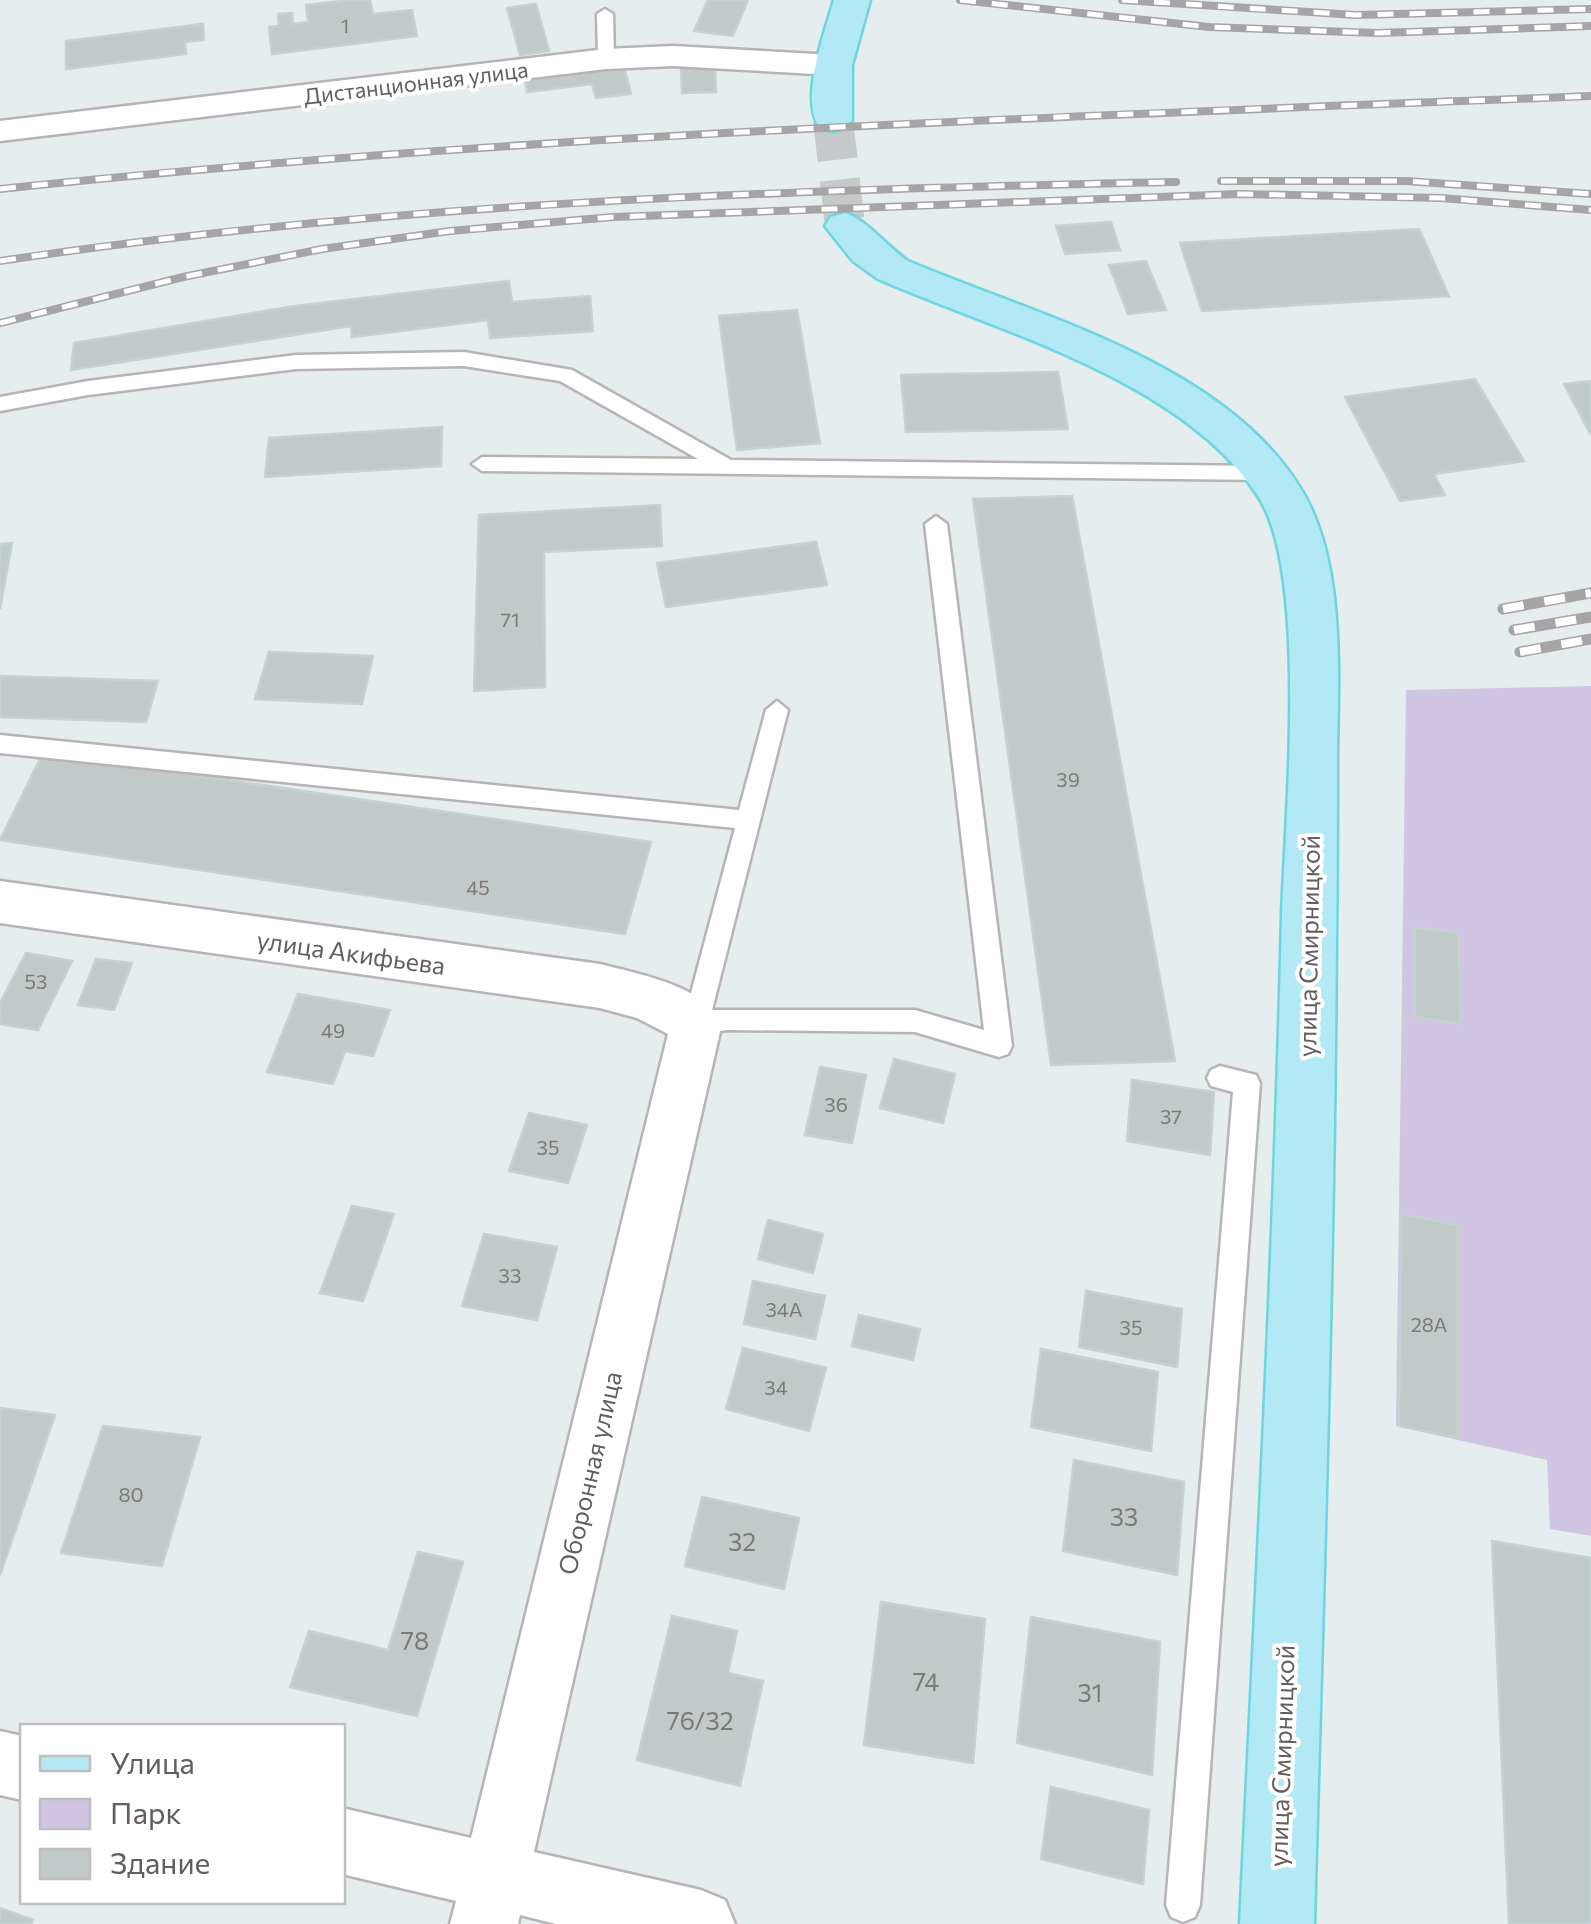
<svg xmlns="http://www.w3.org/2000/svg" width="1591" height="1924" viewBox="0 0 1591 1924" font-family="Commissioner,sans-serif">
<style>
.green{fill:#d0c5e2}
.building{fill:#c2c9c9;stroke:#c5d1d2;stroke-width:2.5}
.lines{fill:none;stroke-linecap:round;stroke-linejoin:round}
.primary-tunnel{stroke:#c6c9ca;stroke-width:40;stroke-dasharray:40 20;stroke-linecap:butt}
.service-casing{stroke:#b9b3b3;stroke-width:5}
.minor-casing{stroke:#b9b3b3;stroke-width:5}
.primary-casing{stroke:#6cd6e0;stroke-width:5}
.service{fill:#fff;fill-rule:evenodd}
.minor{fill:#fff;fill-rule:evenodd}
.primary{fill:#b3e8f5;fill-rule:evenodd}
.rail-far1-casing{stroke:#a7a4a5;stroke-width:8}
.rail-casing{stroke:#a7a4a5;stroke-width:11}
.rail-far1{stroke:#fff;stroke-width:5;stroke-dasharray:16;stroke-linecap:butt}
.rail{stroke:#fff;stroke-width:8;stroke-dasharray:21;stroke-linecap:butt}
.labels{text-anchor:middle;stroke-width:8;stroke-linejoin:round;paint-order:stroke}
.number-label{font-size:20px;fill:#7c7879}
.far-street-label{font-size:22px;fill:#645d5e;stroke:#fff}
.street-label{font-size:25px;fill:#645d5e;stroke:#fff}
.near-number-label{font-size:25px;fill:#7c7879}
</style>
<rect width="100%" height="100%" fill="#e6edee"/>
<polygon class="green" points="1591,686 1591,1536 1550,1529 1547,1460 1396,1426 1406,690"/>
<g class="building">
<polygon points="351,0 370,0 373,14 412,10 417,36 272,54 269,27 279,26 278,14 292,13 293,24 308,22 306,5"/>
<polygon points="708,0 748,0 733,36 694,31"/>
<polygon points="536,4 549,51 520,55 507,8"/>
<polygon points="203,24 204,40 185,42 186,54 66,69 66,41"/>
<polygon points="623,62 631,94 596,98 592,84 527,92 525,80 589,72 588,66"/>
<polygon points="715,67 716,92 682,93 681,68"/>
<polygon points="1111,222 1120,250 1065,254 1056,226"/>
<polygon points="1419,229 1449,296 1202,311 1180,243"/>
<polygon points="1146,261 1166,310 1128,314 1109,265"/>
<polygon points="509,281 512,302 590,296 593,331 490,338 488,320 352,337 351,326 71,370 74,343 295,306"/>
<polygon points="797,310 820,443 737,450 719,316"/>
<polygon points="1058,372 1068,429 906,432 901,375"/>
<polygon points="1475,379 1524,461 1434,474 1445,495 1400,501 1345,397"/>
<polygon points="1591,381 1591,435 1564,384"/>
<polygon points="442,427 441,466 265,477 269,438"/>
<polygon points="1072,496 1175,1061 1051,1065 973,499"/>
<polygon points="660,505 662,546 544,552 545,687 474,691 479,515"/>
<polygon points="816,542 827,585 666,607 657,563"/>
<polygon points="12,543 0,609 0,544"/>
<polygon points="269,652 373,656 362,704 255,699"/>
<polygon points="0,676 158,681 146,722 0,717"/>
<polygon points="43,753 651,842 625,934 0,840"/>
<polygon points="1415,927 1459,933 1460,1024 1415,1017"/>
<polygon points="26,953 72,961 38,1030 0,1024 0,1003"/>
<polygon points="96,959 132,963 114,1010 78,1005"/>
<polygon points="298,994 390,1010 373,1056 345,1051 333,1084 267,1072"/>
<polygon points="894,1059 955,1074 943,1123 880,1108"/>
<polygon points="820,1067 866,1075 852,1143 805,1135"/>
<polygon points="1132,1080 1214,1092 1210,1155 1127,1141"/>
<polygon points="529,1113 587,1125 568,1183 509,1171"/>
<polygon points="352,1206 394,1214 363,1301 320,1293"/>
<polygon points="1401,1214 1458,1225 1458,1438 1399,1426"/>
<polygon points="768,1220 823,1234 813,1273 758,1259"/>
<polygon points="484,1234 557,1247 537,1320 462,1306"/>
<polygon points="753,1281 825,1296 815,1339 744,1324"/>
<polygon points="1086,1291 1182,1309 1177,1367 1079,1347"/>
<polygon points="859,1315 920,1329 913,1360 852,1346"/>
<polygon points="743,1348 826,1368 809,1431 726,1409"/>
<polygon points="1041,1349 1158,1372 1151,1451 1031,1427"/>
<polygon points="0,1408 55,1415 0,1575"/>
<polygon points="103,1426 200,1437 162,1566 61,1553"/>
<polygon points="1074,1460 1184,1482 1177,1575 1063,1551"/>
<polygon points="702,1497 799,1518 784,1589 685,1566"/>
<polygon points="1492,1541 1591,1558 1591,1924 1509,1924"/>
<polygon points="418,1552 463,1562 417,1716 290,1687 309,1631 388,1650"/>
<polygon points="881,1602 985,1619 973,1763 864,1745"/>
<polygon points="672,1616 737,1631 728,1673 763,1681 740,1786 637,1760"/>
<polygon points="1031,1617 1160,1642 1152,1775 1017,1743"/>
<polygon points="1051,1787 1149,1810 1143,1884 1041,1859"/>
<polygon points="0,1908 33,1920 31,1924 0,1924"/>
</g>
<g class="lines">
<polyline class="primary-tunnel" points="833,120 845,226"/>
<defs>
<g id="service">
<polygon points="605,9 613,14 614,59 606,64 598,59 597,14"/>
<polygon points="464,352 572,370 731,460 1266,466 1276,473 1266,480 482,471 472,464 482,457 698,459 560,381 464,366 296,369 88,395 0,411 0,397 88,381 296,355"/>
<polygon points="936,516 947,524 1012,1046 1008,1054 999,1057 915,1032 727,1030 696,1034 687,1031 683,1023 735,828 0,753 0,735 739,810 766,710 777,701 788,710 712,1010 915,1010 984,1030 925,524"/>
<polygon points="1220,1066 1256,1075 1260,1083 1200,1905 1195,1917 1183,1922 1171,1917 1166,1905 1233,1092 1211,1086 1207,1078 1211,1070"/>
</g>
<g id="minor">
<polygon points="673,46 833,55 845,58 850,65 845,72 833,75 673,66 606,69 0,141 0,121 606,49"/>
<path d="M 0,881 L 600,964 C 638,974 703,985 722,1023 L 534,1852 L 701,1890 L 725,1900 L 735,1924 L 556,1924 L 520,1915 L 518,1924 L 450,1924 L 456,1901 L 342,1874 L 342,1808 L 471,1838 L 668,1034 L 637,1018 L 600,1008 L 0,923 Z"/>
<polygon points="0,1731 22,1736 22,1800 0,1795"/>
</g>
<g id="primary">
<path d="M 834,0 L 870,0 L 852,65 L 852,120 L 846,128 L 833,131 L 820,128 C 799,99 825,32 834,0 Z"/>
<path d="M 845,213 C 866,219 887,247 908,261 C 1037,316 1220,361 1299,486 C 1346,559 1338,673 1337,757 C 1337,818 1337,878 1336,939 C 1334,1267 1323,1596 1314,1924 L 1240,1924 C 1256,1588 1274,1252 1282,916 C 1285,818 1309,573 1258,496 C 1183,380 1000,332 878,279 L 853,261 L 825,226 L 831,217 Z"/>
</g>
</defs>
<use href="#service" class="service-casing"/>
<use href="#minor" class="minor-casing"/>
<use href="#primary" class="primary-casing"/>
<use href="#service" class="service"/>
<use href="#minor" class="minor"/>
<use href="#primary" class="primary"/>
<defs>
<g id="rail-far1">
<polyline points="960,0 1209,27 1378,33 1591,26"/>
<polyline points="1122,0 1356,15 1591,9"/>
<polyline points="1221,181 1406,181 1591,194"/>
<path d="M 0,189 C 529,133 1060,117 1591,96"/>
<path d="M 0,261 C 393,202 779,190 1176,182"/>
<polyline points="0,323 183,277 322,249 450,231 613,217 1239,194 1441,198 1591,210"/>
</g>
<g id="rail">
<polyline points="1503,609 1591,593"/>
<polyline points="1514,630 1591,617"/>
<polyline points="1520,652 1591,639"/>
</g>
</defs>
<use href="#rail-far1" class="rail-far1-casing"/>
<use href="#rail" class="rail-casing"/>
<use href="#rail-far1" class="rail-far1"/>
<use href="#rail" class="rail"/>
</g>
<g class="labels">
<g class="number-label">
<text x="345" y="33">1</text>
<text x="510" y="627">71</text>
<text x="1068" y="787">39</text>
<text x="478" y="895">45</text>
<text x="36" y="989">53</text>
<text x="333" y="1038">49</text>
<text x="836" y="1112">36</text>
<text x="1171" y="1124">37</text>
<text x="548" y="1155">35</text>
<text x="510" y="1283">33</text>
<text x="784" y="1317">34А</text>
<text x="1429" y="1332">28А</text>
<text x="1131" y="1335">35</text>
<text x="776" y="1395">34</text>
<text x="131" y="1502">80</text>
</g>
<g class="far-street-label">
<text transform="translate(416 83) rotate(-7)" y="8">Дистанционная улица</text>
</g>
<g class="street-label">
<text transform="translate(1309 946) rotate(-89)" y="9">улица Смирницкой</text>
<text transform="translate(351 953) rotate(8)" y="9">улица Акифьева</text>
<text transform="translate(590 1473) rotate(-77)" y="9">Оборонная улица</text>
<text transform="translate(1282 1756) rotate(-88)" y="9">улица Смирницкой</text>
</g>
<g class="near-number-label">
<text x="1124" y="1526">33</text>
<text x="742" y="1551">32</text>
<text x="415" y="1650">78</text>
<text x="926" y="1691">74</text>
<text x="1090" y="1702">31</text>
<text x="700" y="1730">76/32</text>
</g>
</g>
<rect x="20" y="1724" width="325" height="180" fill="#ffffff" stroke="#c1bebf" stroke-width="2.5"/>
<rect x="40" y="1756" width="50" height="15" fill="#b3e8f5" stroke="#c1bebf" stroke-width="2.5"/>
<text x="110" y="1774" font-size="30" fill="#645d5e">Улица</text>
<rect x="40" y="1799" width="50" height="30" fill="#d0c5e2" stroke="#c1bebf" stroke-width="2.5"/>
<text x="110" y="1824" font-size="30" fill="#645d5e">Парк</text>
<rect x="40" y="1849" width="50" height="30" fill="#c2c9c9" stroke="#c1bebf" stroke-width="2.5"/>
<text x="110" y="1874" font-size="30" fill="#645d5e">Здание</text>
</svg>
